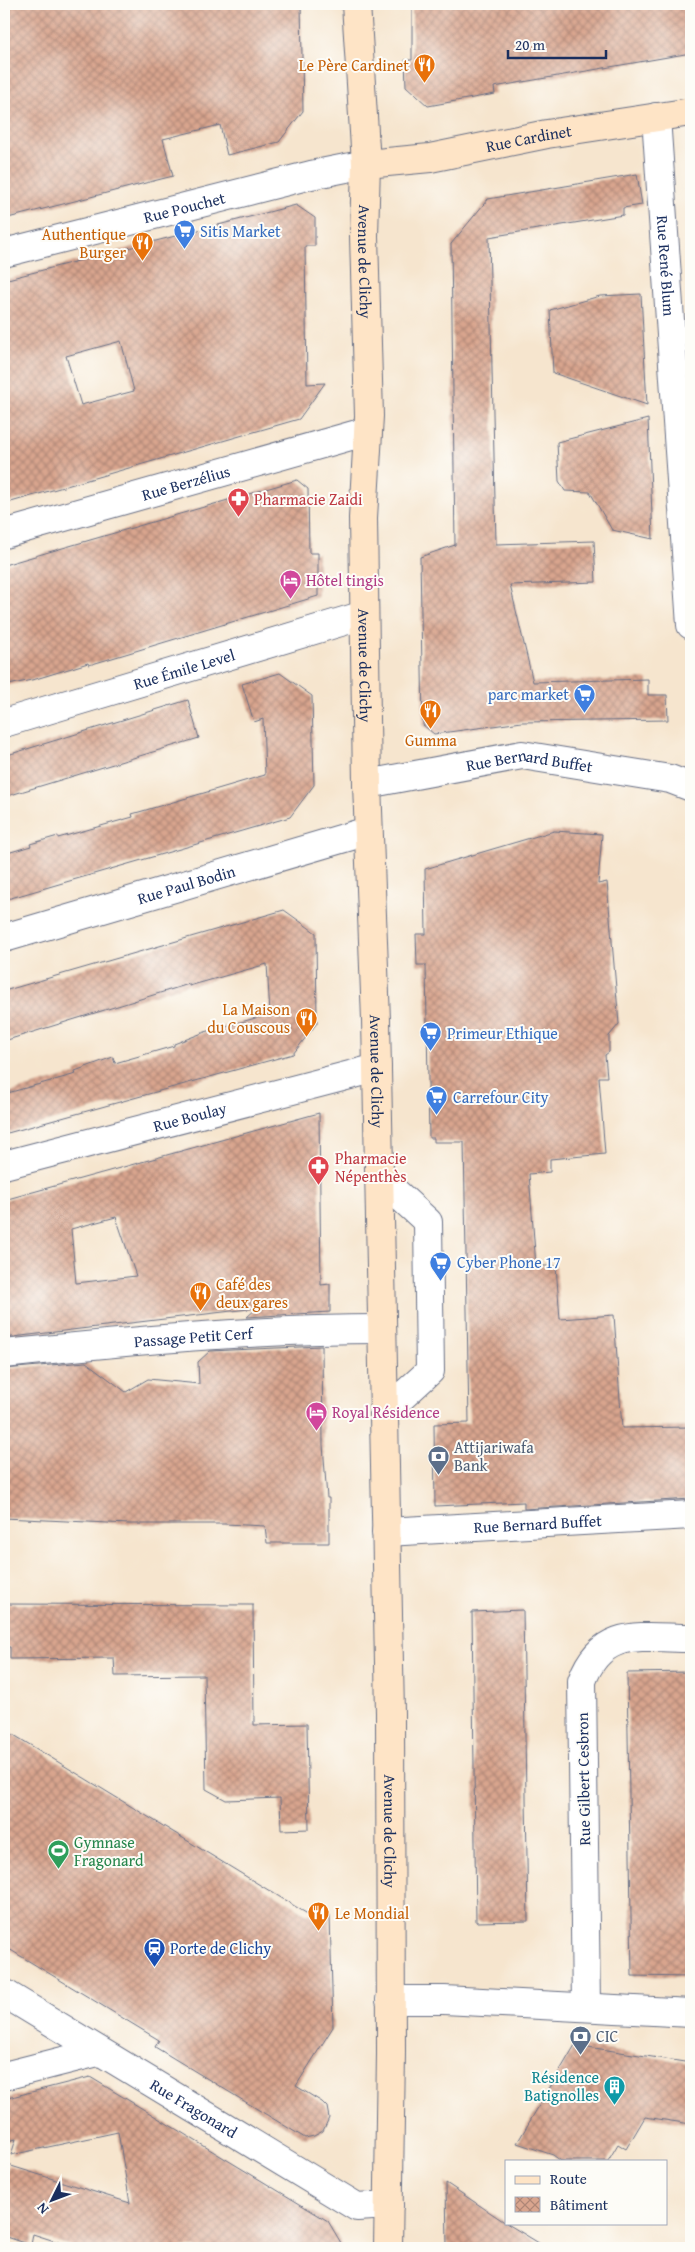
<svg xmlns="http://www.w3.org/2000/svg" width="695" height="2252" viewBox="0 0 695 2252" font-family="'Gentium Book Plus',serif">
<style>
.building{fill:url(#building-cross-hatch);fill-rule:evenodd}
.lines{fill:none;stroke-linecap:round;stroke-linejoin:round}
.minor-casing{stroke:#686f85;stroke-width:30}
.tertiary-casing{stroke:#686f85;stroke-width:30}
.secondary-casing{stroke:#686f85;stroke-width:30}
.minor{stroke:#fff;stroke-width:28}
.tertiary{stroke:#fff;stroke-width:28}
.secondary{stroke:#fee4c6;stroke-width:28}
.labels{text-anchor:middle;stroke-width:4;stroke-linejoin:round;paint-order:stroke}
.food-label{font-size:16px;fill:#c56008;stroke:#fdfcf7;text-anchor:end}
.street-label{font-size:16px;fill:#1b2f5e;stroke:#fdfcf7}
.shop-label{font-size:16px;fill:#366cbe;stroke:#fdfcf7;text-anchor:start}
.health-label{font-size:16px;fill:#be3a42;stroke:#fdfcf7;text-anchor:start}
.hotel-label{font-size:16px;fill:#b23c85;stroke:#fdfcf7;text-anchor:start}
.service-label{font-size:16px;fill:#4e5e75;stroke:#fdfcf7;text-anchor:start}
.leisure-label{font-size:16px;fill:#27864d;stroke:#fdfcf7;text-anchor:start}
.transit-label{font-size:16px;fill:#164399;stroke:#fdfcf7;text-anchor:start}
.culture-label{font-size:16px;fill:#0d838f;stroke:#fdfcf7;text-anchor:end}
</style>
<defs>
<pattern id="building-cross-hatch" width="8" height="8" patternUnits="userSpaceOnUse" patternTransform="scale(1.25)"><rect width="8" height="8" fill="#d9a58e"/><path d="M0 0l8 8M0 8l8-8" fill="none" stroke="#af8777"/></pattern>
</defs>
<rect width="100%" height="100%" fill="#fdfcf7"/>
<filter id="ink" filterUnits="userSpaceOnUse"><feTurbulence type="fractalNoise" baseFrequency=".02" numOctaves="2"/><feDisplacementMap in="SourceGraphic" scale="10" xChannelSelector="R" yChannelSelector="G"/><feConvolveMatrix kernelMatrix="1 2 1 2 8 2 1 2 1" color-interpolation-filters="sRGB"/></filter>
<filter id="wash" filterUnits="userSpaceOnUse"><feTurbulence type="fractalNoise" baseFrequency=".0096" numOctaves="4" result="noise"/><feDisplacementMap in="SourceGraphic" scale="20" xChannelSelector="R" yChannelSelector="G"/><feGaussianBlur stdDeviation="1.12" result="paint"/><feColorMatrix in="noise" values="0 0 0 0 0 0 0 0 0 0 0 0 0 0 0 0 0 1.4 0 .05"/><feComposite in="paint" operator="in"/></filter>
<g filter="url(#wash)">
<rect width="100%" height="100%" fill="#f6e5ce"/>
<g id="blocks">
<g class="building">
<polygon points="4,4 301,4 303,111 279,142 227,155 220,125 163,139 173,176 4,219"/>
<polygon points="412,4 691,4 691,53 494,87 495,94 428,106 406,86 405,60 412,60"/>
<polygon points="637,174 642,205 623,208 623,215 489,237 496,544 594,541 596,582 510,585 533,682 648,679 648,695 667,695 668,720 522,722 434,734 423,725 420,557 455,545 451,244 488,199"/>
<path d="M 296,205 L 315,218 L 315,246 L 305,246 L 307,384 L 325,383 L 299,419 L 4,504 L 4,280 ZM 121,341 L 134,391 L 81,405 L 66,356 Z"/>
<polygon points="641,294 647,405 553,373 550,310 600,296"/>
<polygon points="648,419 653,539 612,530 590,492 565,491 559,481 557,442"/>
<polygon points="297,480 308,489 309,553 318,553 318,596 89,665 88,663 36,679 4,686 4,565"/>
<polygon points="280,673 312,696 314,785 290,817 4,900 4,854 31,846 30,844 58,836 58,838 133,817 132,814 146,810 265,775 263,719 254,722 242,684"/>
<polygon points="188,700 199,738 4,797 4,756"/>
<polygon points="554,831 602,834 598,884 607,882 619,1024 609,1036 609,1052 605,1055 607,1077 599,1077 605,1154 550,1159 550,1172 529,1174 536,1266 556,1266 560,1319 614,1315 622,1428 691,1427 691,1499 524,1509 524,1502 435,1506 434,1424 469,1423 464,1142 434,1142 434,1138 429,1138 426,965 417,965 416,934 426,934 425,869"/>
<polygon points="284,910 316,933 317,1023 293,1054 4,1134 4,1094 76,1074 75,1071 113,1057 115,1063 174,1046 174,1044 205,1032 270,1014 267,964 189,986 189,984 4,1041 4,991"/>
<path d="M 319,1113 L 321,1285 L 330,1284 L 330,1312 L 247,1317 L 257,1308 L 4,1338 L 4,1200 ZM 116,1217 L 136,1276 L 76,1283 L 71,1229 Z"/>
<polygon points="322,1346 323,1445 327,1498 329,1498 329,1543 267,1543 265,1526 225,1524 129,1524 4,1518 4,1369 86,1362 126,1392 148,1379 199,1384 198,1362 210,1351"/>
<polygon points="4,1604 253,1605 254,1725 307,1724 309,1829 281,1830 280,1798 226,1800 206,1789 204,1675 115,1676 114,1658 10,1659 10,1647 4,1647"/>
<polygon points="523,1610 528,1921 476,1922 472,1612"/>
<polygon points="691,1672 691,1977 632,1976 627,1673"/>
<polygon points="4,1729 306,1913 330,1915 333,2027 296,2086 322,2102 327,2107 329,2118 323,2131 314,2136 305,2138 155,2047 159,2040 4,1946"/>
<polygon points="575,2045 691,2063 691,2124 645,2117 626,2149 618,2144 608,2161 561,2161 553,2155 517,2143"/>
<polygon points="90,2077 328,2221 344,2248 76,2248 33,2234 31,2245 4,2236 4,2180 8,2165 130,2203 118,2132 11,2155 16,2139 4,2142 4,2099"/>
<polygon points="446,2183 506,2223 547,2248 447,2248"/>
</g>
</g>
</g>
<g filter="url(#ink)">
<use href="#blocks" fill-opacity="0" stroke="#686f85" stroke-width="1"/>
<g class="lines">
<defs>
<g id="minor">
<path id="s1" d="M 656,117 L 691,625"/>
<path id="s2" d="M 4,534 L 368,431"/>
<path id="s3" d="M 4,723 L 364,615"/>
<path id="s4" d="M 367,784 L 522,755 L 670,779 L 691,787"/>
<path id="s5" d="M 4,938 L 368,831"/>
<path id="s6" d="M 4,1165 L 377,1068"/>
<polyline points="380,1178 428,1222 430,1371 383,1414"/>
<path id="s7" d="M 4,1354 C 130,1341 255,1329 382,1329"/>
<path id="s8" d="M 386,1532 L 691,1515"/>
<path id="s9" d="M 4,1993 L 357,2207 L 389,2205"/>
<polyline points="390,2000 444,2000 691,2013"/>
<path d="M 586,2007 L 582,1681 C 602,1626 643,1638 691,1638"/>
<polyline points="4,2076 98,2052"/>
</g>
<g id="tertiary">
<path id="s10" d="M 4,253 L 311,175 L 366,164"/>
</g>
<g id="secondary">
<path id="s11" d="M 356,4 L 366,164 L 364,236 L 369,416 L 363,518 L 367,784 L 376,1020 L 390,1713 L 391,2053 L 388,2248"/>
<path id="s12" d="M 366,164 L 430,158 L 547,134 L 691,112"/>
</g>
</defs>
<use href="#minor" class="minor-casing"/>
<use href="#tertiary" class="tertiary-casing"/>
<use href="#secondary" class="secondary-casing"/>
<use href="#minor" class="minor"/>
<use href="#tertiary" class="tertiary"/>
<use href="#secondary" class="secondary"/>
</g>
</g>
<defs>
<symbol id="restaurant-pin" viewBox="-11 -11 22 30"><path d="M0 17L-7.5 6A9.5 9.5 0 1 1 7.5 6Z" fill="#e8710a" stroke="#fdfcf7"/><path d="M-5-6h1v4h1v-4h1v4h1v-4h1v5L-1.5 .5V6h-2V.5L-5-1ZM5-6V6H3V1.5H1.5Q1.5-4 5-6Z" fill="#fff"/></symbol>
<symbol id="supermarket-pin" viewBox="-11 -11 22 30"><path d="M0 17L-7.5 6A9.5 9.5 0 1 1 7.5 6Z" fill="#3f7fe0" stroke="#fdfcf7"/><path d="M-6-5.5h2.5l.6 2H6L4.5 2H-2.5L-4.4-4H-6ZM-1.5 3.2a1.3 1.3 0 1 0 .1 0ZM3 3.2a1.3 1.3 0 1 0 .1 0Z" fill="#fff"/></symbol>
<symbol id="pharmacy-pin" viewBox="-11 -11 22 30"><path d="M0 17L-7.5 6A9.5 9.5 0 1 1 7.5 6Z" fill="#e0444e" stroke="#fdfcf7"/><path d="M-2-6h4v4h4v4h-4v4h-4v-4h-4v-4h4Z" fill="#fff"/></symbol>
<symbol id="hotel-pin" viewBox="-11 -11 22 30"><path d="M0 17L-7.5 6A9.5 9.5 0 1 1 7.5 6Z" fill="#d1479c" stroke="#fdfcf7"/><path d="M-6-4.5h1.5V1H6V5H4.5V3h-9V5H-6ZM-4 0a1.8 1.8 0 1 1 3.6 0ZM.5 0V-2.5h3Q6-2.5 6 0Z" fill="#fff"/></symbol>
<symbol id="bank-pin" viewBox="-11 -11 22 30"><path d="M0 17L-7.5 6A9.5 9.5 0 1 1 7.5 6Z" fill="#5c6f8a" stroke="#fdfcf7"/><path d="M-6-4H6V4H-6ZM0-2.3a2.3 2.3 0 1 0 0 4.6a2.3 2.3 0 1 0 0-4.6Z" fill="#fff"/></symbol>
<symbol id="stadium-pin" viewBox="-11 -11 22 30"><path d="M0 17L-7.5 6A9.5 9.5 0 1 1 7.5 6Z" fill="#2e9e5b" stroke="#fdfcf7"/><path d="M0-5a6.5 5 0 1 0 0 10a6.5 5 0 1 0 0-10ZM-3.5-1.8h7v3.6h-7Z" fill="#fff"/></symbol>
<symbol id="station-pin" viewBox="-11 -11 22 30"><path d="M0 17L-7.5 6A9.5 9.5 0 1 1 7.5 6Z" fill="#1a4fb4" stroke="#fdfcf7"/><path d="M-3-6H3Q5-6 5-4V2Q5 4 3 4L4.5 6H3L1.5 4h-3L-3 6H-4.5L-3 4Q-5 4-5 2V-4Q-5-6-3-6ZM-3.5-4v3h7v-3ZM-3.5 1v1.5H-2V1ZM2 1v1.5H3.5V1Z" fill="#fff"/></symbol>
<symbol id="building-pin" viewBox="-11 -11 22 30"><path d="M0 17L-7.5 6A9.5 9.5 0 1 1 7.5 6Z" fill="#0f9aa8" stroke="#fdfcf7"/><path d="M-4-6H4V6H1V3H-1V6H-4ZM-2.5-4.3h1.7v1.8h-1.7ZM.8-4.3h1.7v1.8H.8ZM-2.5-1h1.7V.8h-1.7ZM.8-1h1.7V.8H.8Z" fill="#fff"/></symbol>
</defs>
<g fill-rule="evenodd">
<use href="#restaurant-pin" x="412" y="52" width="25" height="34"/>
<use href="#supermarket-pin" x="172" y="218" width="25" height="34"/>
<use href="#restaurant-pin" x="130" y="230" width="25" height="34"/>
<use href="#pharmacy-pin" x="226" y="486" width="25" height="34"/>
<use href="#hotel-pin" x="278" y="568" width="25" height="34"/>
<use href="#supermarket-pin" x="572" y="682" width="25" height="34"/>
<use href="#restaurant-pin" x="418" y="698" width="25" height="34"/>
<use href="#restaurant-pin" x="294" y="1006" width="25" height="34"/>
<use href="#supermarket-pin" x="418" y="1020" width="25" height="34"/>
<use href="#supermarket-pin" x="424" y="1084" width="25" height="34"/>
<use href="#pharmacy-pin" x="306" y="1154" width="25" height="34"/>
<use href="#supermarket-pin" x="428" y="1250" width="25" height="34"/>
<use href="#restaurant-pin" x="188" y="1280" width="25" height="34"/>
<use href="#hotel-pin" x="304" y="1400" width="25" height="34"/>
<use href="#bank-pin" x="426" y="1444" width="25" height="34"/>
<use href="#stadium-pin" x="46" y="1838" width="25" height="34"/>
<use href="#restaurant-pin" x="306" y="1900" width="25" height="34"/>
<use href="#station-pin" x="142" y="1936" width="25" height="34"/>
<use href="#bank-pin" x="568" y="2024" width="25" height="34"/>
<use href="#building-pin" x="602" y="2074" width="25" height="34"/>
</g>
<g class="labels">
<g class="food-label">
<text x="409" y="71">Le Père Cardinet</text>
<text x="126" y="240">Authentique<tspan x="126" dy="18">Burger</tspan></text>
<text x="431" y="746" text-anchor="middle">Gumma</text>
<text x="290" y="1015">La Maison<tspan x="290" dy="18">du Couscous</tspan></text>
<text x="216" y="1290" text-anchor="start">Café des<tspan x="216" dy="18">deux gares</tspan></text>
<text x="335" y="1919" text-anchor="start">Le Mondial</text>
</g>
<g class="street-label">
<text dy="6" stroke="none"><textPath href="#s12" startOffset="165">Rue Cardinet</textPath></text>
<text dy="6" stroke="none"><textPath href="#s10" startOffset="186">Rue Pouchet</textPath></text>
<text dy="6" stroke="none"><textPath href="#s11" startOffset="258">Avenue de Clichy</textPath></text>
<text dy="6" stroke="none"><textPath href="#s1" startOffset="149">Rue René Blum</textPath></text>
<text dy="6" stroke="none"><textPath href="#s2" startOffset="189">Rue Berzélius</textPath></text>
<text dy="6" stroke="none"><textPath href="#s11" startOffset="662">Avenue de Clichy</textPath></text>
<text dy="6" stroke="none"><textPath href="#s3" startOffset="188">Rue Émile Level</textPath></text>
<text dy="6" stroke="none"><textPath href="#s4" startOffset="165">Rue Bernard Buffet</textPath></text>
<text dy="6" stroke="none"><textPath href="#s5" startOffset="190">Rue Paul Bodin</textPath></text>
<text dy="6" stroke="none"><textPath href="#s11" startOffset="1068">Avenue de Clichy</textPath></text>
<text dy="6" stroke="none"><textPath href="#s6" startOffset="192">Rue Boulay</textPath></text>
<text dy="6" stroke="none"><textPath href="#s7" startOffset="190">Passage Petit Cerf</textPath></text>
<text dy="6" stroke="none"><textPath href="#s8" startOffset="152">Rue Bernard Buffet</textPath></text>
<text transform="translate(583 1779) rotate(-91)" y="6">Rue Gilbert Cesbron</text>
<text dy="6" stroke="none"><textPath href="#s11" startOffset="1828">Avenue de Clichy</textPath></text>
<text dy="6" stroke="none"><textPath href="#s9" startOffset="222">Rue Fragonard</textPath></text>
</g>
<g class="shop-label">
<text x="200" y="237">Sitis Market</text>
<text x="569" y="700" text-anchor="end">parc market</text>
<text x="447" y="1039">Primeur Ethique</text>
<text x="453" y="1103">Carrefour City</text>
<text x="457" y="1268">Cyber Phone 17</text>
</g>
<g class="health-label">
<text x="254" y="505">Pharmacie Zaidi</text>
<text x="335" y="1164">Pharmacie<tspan x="335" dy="18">Népenthès</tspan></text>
</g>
<g class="hotel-label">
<text x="306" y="586">Hôtel tingis</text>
<text x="332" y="1418">Royal Résidence</text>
</g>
<g class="service-label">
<text x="454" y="1453">Attijariwafa<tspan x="454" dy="18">Bank</tspan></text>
<text x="596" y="2042">CIC</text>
</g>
<g class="leisure-label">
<text x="74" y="1848">Gymnase<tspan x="74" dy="18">Fragonard</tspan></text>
</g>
<g class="transit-label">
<text x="170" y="1954">Porte de Clichy</text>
</g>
<g class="culture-label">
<text x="599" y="2083">Résidence<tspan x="599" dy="18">Batignolles</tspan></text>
</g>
</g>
<rect width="695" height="2252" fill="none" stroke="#fdfcf7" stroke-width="20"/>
<rect x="505" y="2160" width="162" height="65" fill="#fdfcf7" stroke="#a3aaba"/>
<rect x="515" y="2176" width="25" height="8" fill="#fee4c6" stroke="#a3aaba"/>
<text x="550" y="2184" font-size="15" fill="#1b2f5e">Route</text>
<rect x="515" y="2197" width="25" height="15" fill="url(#building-cross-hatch)" stroke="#a3aaba"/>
<text x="550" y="2210" font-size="15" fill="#1b2f5e">Bâtiment</text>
<g transform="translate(52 2200) rotate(228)" stroke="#fdfcf7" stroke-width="4" paint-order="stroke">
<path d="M0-4L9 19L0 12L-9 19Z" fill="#1b2f5e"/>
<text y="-8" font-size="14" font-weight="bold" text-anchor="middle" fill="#1b2f5e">N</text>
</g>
<path d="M508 50v8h98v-8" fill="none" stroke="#1b2f5e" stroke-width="2.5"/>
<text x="515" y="50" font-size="15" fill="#1b2f5e" stroke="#fdfcf7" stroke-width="4" paint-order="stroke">20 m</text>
</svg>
